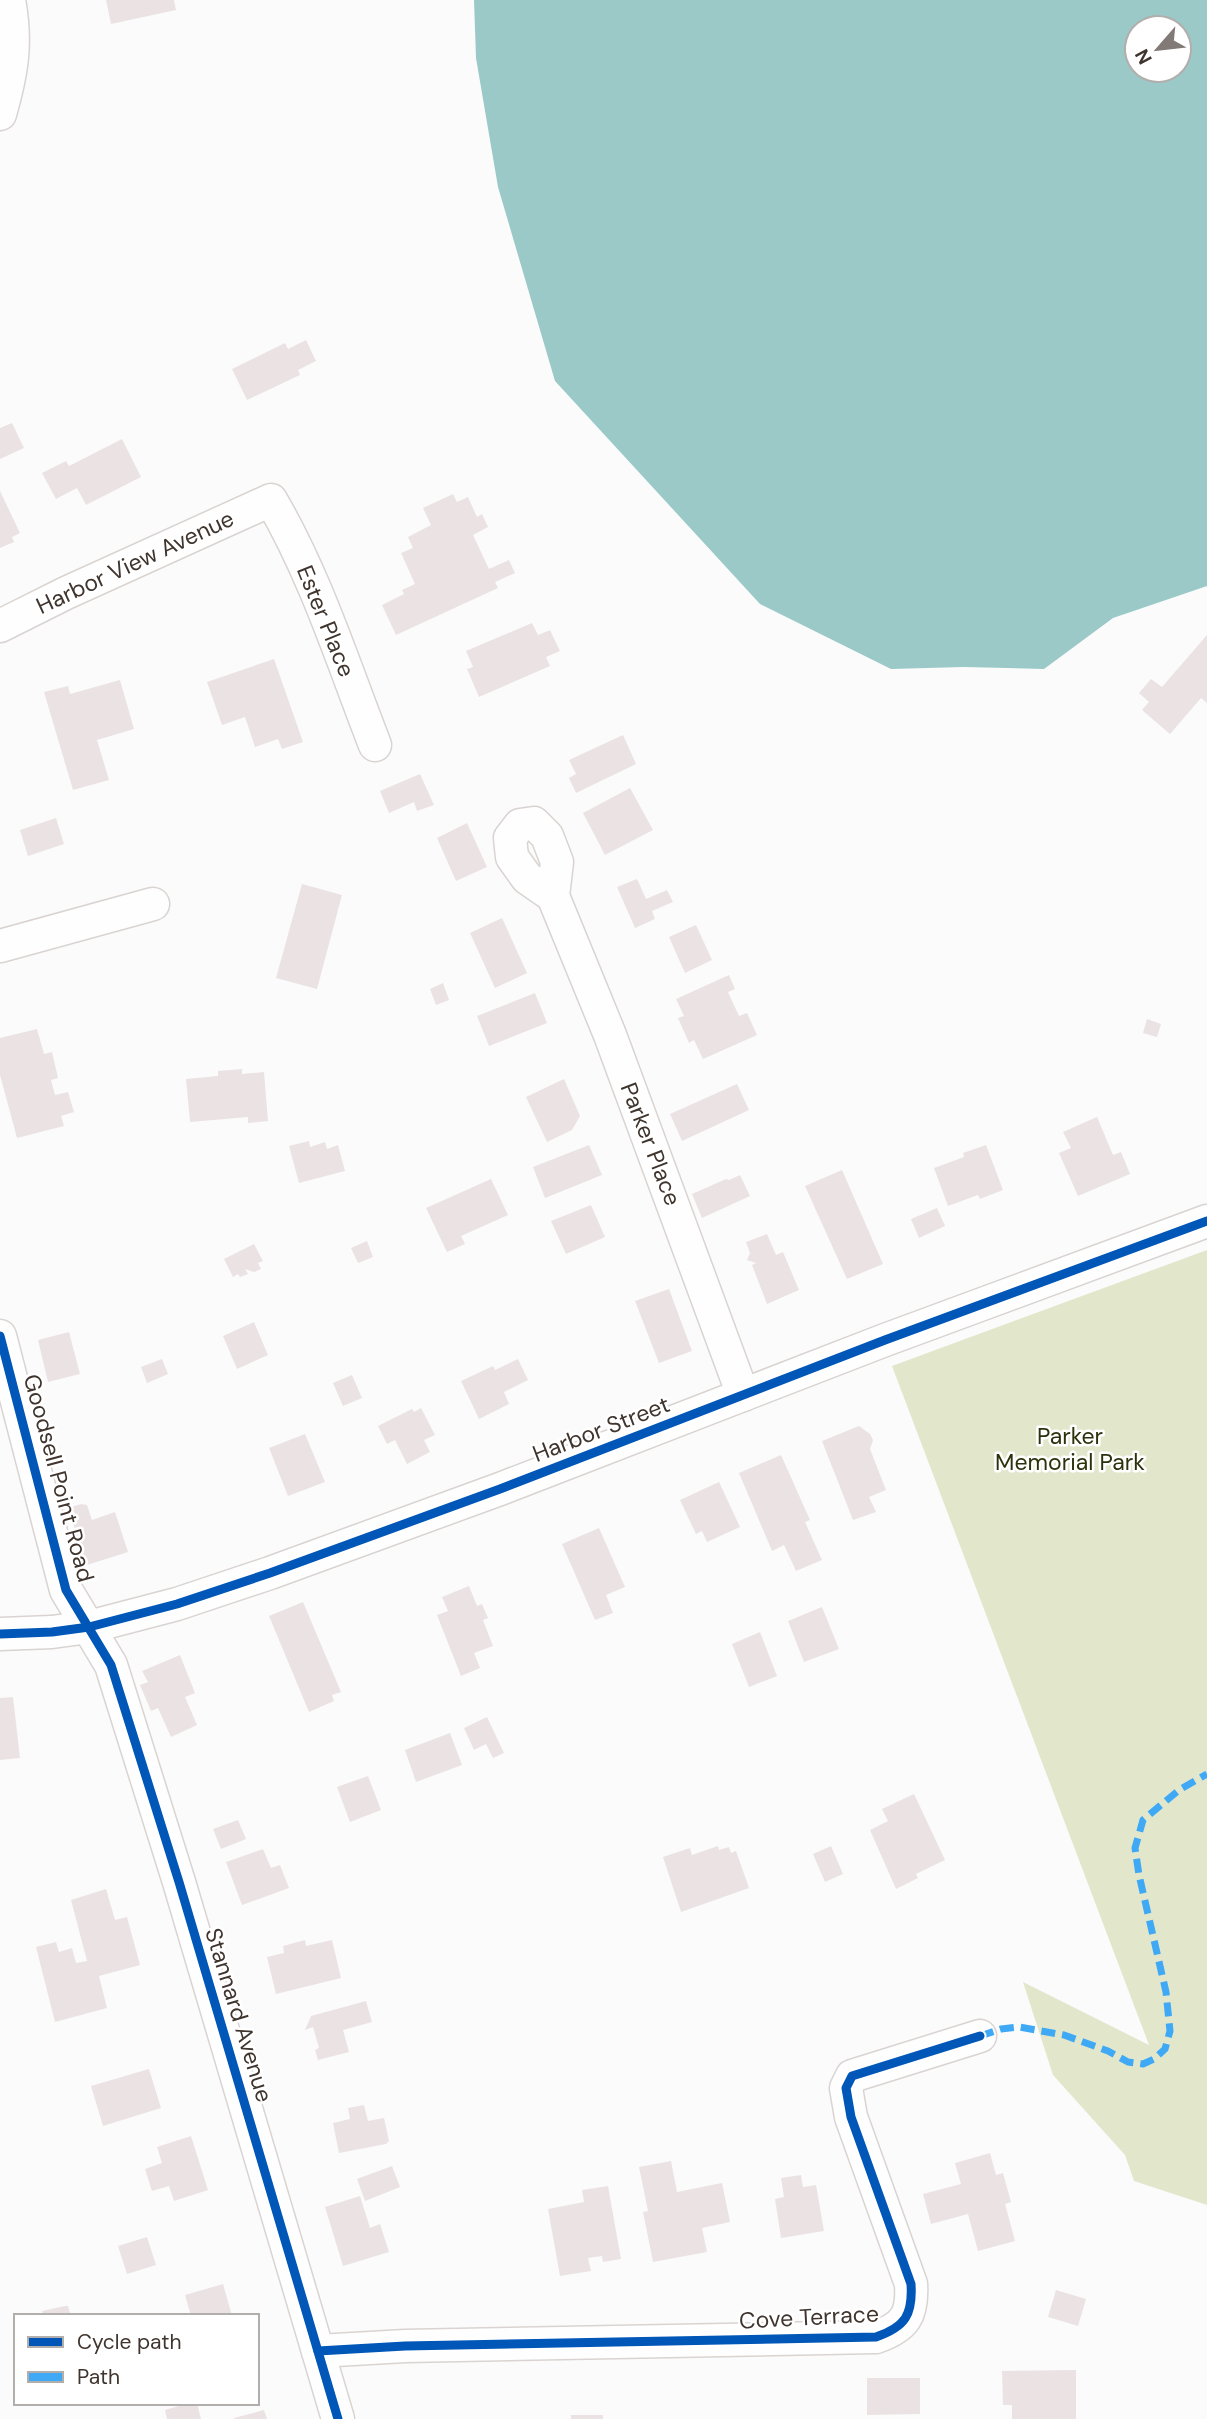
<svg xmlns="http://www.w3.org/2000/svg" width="1207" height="2419" viewBox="0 0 1207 2419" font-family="'DM Sans',sans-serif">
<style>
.green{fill:#e2e7cc}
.water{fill:#9ac9c8;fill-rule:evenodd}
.building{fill:#ebe2e4}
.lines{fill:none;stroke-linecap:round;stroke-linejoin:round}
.minor-casing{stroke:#d9d4d1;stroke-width:35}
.minor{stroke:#fefefe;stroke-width:32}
.quiet{stroke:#3fa9f5;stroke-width:7;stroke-dasharray:14 7;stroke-linecap:butt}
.cycleway-casing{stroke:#fff;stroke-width:13}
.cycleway{stroke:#0057b8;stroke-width:9}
.labels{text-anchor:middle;stroke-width:5;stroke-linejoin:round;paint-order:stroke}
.street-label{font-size:23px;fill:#3f352e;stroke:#fff}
.park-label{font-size:23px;fill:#2c320b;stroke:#fff}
</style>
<rect width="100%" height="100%" fill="#fbfbfb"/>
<polygon class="green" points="1207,1250 1207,2205 1134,2181 1125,2155 1053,2075 1023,1982 1149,2045 892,1366"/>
<path class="water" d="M 474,0 L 1207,0 L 1207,586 L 1113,618 L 1044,669 L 963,667 L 891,669 L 760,604 L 555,381 L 498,187 L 476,58 ZM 1137,28 L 1179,28 L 1179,70 L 1137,70 Z"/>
<g class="building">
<polygon points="106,0 174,0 176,10 111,24"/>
<polygon points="306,340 316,361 298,370 300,375 247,400 232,369 285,343 288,349"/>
<polygon points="12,423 24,448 0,459 0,428"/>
<polygon points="122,439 141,477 86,505 77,488 56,499 42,473 66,461 69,466"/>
<polygon points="0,491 20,533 12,537 14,542 0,548"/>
<polygon points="453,494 457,502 468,497 477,517 482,514 488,527 473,535 489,569 509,560 515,573 495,582 498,588 396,635 382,605 404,594 402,590 415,584 401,553 413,548 408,537 431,525 423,508"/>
<polygon points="532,623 538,635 550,630 560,651 546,657 550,666 479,697 467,669 473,667 466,651"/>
<polygon points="1207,635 1207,703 1201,698 1170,734 1142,710 1149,702 1139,693 1151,679 1162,687"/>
<polygon points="274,659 303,742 282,749 278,739 255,747 245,717 222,725 207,682"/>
<polygon points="120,680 134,729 97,740 109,780 73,790 44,692 68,686 70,694"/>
<polygon points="623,735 636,764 576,793 569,778 576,774 569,760"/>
<polygon points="420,774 434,805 417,811 414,802 389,813 380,791"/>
<polygon points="630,788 653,830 605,855 583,813"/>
<polygon points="56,818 64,844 28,856 20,830"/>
<polygon points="467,823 487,867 456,881 437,838"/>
<polygon points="637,879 646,899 667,890 673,902 652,911 655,919 635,928 617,887"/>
<polygon points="302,884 342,895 317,989 276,978"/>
<polygon points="502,918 527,973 495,988 470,933"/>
<polygon points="696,925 712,960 685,973 669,937"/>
<polygon points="729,975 735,989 728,992 739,1016 747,1013 757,1035 703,1059 694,1040 689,1043 678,1018 684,1016 676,999"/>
<polygon points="443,983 449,1000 436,1005 430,989"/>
<polygon points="535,993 547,1023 489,1046 477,1016"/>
<polygon points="1147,1019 1161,1024 1157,1037 1143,1033"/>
<polygon points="37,1029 44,1054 52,1052 58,1078 51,1080 55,1095 68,1092 74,1112 61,1116 64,1126 17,1138 0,1075 0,1038"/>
<polygon points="242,1069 242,1074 264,1072 268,1121 248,1123 248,1117 190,1122 186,1079 218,1076 218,1071"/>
<polygon points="564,1079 580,1116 572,1130 547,1142 526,1097"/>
<polygon points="737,1084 749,1110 682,1141 670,1114"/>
<polygon points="1097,1117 1113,1155 1121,1152 1130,1174 1078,1196 1059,1153 1071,1148 1063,1132"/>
<polygon points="309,1141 310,1147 325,1142 327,1149 338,1145 345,1171 299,1183 289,1146"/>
<polygon points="589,1145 602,1175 545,1198 533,1167"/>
<polygon points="986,1145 1003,1190 980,1199 978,1195 948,1206 934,1168 964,1157 963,1153"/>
<polygon points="842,1170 883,1264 847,1279 805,1186"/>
<polygon points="740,1175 750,1196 702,1218 692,1194 726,1179 729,1180"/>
<polygon points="491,1179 508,1215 461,1236 465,1244 447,1252 426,1208"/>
<polygon points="591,1205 605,1237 566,1254 551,1221"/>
<polygon points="937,1208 945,1226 919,1238 911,1219"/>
<polygon points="767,1234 776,1255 783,1252 799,1290 767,1304 752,1265 756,1263 747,1260 750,1253 746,1242"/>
<polygon points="367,1241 373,1257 358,1263 351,1248"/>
<polygon points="254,1244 263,1261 258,1263 261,1269 254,1272 245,1269 248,1274 240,1277 238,1274 233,1277 224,1259"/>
<polygon points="669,1289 692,1351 659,1363 635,1301"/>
<polygon points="254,1322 268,1355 237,1369 223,1336"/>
<polygon points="69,1332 80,1374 48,1382 38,1340"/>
<polygon points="162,1359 168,1374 147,1383 141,1367"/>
<polygon points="518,1359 528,1380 504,1392 509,1404 479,1419 461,1381 493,1366 495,1370"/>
<polygon points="352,1375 362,1398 343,1406 333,1383"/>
<polygon points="421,1408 435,1435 424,1440 430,1452 407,1464 395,1440 387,1444 378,1426 412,1409 414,1412"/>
<polygon points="859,1426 870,1434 873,1440 870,1449 886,1490 869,1497 876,1512 853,1520 822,1441"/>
<polygon points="305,1434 325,1482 288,1496 269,1448"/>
<polygon points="781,1455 810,1520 805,1522 822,1560 796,1571 784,1545 772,1551 739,1473"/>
<polygon points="719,1482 740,1527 707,1542 702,1531 696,1534 680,1500"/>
<polygon points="81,1504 87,1505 92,1520 115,1512 128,1552 87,1565 68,1508"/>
<polygon points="599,1528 625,1587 606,1595 613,1613 595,1620 562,1544"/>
<polygon points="469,1586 477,1606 482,1604 488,1618 483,1620 493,1646 474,1653 480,1668 461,1676 437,1615 448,1611 442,1597"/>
<polygon points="303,1602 341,1692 332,1695 334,1701 309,1712 269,1616"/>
<polygon points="822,1607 839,1649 804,1662 788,1621"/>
<polygon points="760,1632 777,1676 749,1687 732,1644"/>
<polygon points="180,1655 195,1693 185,1697 197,1725 171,1737 158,1708 151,1711 140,1685 148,1682 142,1671"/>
<polygon points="13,1697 20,1758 0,1760 0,1698"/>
<polygon points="487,1717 504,1753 493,1758 486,1744 474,1750 464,1728"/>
<polygon points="450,1733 462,1765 416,1782 405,1750"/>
<polygon points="368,1776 381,1810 350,1822 337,1787"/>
<polygon points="914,1794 945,1860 916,1874 918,1878 896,1889 870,1830 888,1821 882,1809"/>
<polygon points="238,1820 246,1839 221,1849 213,1829"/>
<polygon points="718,1846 719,1850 729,1847 731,1853 736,1851 749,1888 681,1912 663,1857 690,1848 692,1855"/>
<polygon points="831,1846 843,1874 825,1882 813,1854"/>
<polygon points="263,1849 271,1868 280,1865 289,1888 242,1905 226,1862"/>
<polygon points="106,1889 115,1920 127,1917 140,1965 99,1976 107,2008 55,2022 36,1947 56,1942 59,1952 72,1948 76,1963 87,1961 71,1900"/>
<polygon points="305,1940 306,1946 332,1940 341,1978 276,1994 267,1957 284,1953 283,1946"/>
<polygon points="366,2001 372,2022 343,2030 349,2052 318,2060 315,2050 319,2048 313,2027 305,2030 311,2016"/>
<polygon points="149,2069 161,2108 103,2126 91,2086"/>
<polygon points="364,2105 368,2121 384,2118 389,2141 386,2144 339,2153 333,2123 350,2119 348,2108"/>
<polygon points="191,2136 208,2190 174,2201 169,2186 152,2191 145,2169 162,2163 157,2147"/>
<polygon points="990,2153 996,2175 1003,2173 1011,2202 1005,2204 1015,2241 978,2251 968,2214 931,2224 923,2194 961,2184 955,2163"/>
<polygon points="671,2161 677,2192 722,2183 730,2222 702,2228 707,2252 653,2262 643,2212 648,2211 639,2167"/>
<polygon points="392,2166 400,2187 365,2201 357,2179"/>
<polygon points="801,2175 803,2187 816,2185 824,2231 781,2238 775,2199 784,2197 781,2178"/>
<polygon points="608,2186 621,2259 603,2262 602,2256 588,2258 591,2271 560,2276 548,2209 584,2202 582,2190"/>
<polygon points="360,2196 370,2228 380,2224 389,2252 343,2266 325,2207"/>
<polygon points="147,2237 156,2265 127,2274 118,2246"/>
<polygon points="223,2284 232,2316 191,2316 185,2295"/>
<polygon points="1056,2290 1086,2299 1078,2326 1048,2317"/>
<polygon points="65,2306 68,2306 71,2316 43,2316 42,2311"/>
<polygon points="1076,2370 1076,2419 1012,2419 1012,2405 1003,2405 1002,2371"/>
<polygon points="867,2378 920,2378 920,2414 867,2415"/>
<polygon points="189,2403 197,2403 201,2419 167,2419 165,2410"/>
<polygon points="264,2410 267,2419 234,2419 234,2418"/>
<rect x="571" y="2415" width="32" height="4"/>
</g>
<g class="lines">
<defs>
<g id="minor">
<path d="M 0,114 C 12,72 17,43 9,0"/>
<path d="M 0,626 L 66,593 L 271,500 C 316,577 343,663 375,745"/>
<polyline points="553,896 527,878 512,857 510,838 520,825 534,823 547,836 557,862 553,896 610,1035 743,1395"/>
<polyline points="0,946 153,904"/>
<polyline points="0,1336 66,1590 111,1665 179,1882 338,2419"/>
<polyline points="0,1634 52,1632 89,1627 177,1604 270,1573 500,1489 885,1340 1207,1221"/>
<path d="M 318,2351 L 405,2346 L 876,2337 C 905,2327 913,2315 911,2284 L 851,2117 L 846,2088 L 852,2076 L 980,2036"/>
</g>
</defs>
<use href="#minor" class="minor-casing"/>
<use href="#minor" class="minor"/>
<polyline class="quiet" points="980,2036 1001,2029 1019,2027 1064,2035 1108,2051 1128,2062 1143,2064 1154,2059 1165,2049 1170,2031 1166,1992 1139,1875 1135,1848 1143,1820 1179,1790 1207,1774"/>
<defs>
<g id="cycleway">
<polyline points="0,1336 66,1590 111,1665 179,1882 338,2419"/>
<polyline points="0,1634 52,1632 89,1627 177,1604 270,1573 500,1489 885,1340 1207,1221"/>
<path d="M 318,2351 L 405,2346 L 876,2337 C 905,2327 913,2315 911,2284 L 851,2117 L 846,2088 L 852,2076 L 980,2036"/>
</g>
</defs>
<use href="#cycleway" class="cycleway-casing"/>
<use href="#cycleway" class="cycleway"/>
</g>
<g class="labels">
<g class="street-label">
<text transform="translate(135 562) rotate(-25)" y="8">Harbor View Avenue</text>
<text transform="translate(326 621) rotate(68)" y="8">Ester Place</text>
<text transform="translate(651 1144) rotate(69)" y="8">Parker Place</text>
<text transform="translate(601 1429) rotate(-21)" y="8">Harbor Street</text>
<text transform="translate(59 1478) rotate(75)" y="8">Goodsell Point Road</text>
<text transform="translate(239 2015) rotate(73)" y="8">Stannard Avenue</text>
<text transform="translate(809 2317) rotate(-3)" y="8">Cove Terrace</text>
</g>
<g class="park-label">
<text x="1070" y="1444">Parker<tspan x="1070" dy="26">Memorial Park</tspan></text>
</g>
</g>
<rect x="14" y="2314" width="245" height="91" fill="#ffffff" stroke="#b2aeab" stroke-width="2"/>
<rect x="28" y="2337" width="35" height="10" fill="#0057b8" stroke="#b2aeab" stroke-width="2"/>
<text x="77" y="2349" font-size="21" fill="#3f352e">Cycle path</text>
<rect x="28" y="2372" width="35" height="10" fill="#3fa9f5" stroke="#b2aeab" stroke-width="2"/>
<text x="77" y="2384" font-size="21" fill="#3f352e">Path</text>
<g transform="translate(1158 49) rotate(242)"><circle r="33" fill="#ffffff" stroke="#b2aeab" stroke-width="2"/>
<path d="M0-5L12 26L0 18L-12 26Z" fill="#817a76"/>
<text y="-10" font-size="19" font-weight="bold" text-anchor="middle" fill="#3f352e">N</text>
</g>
</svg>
